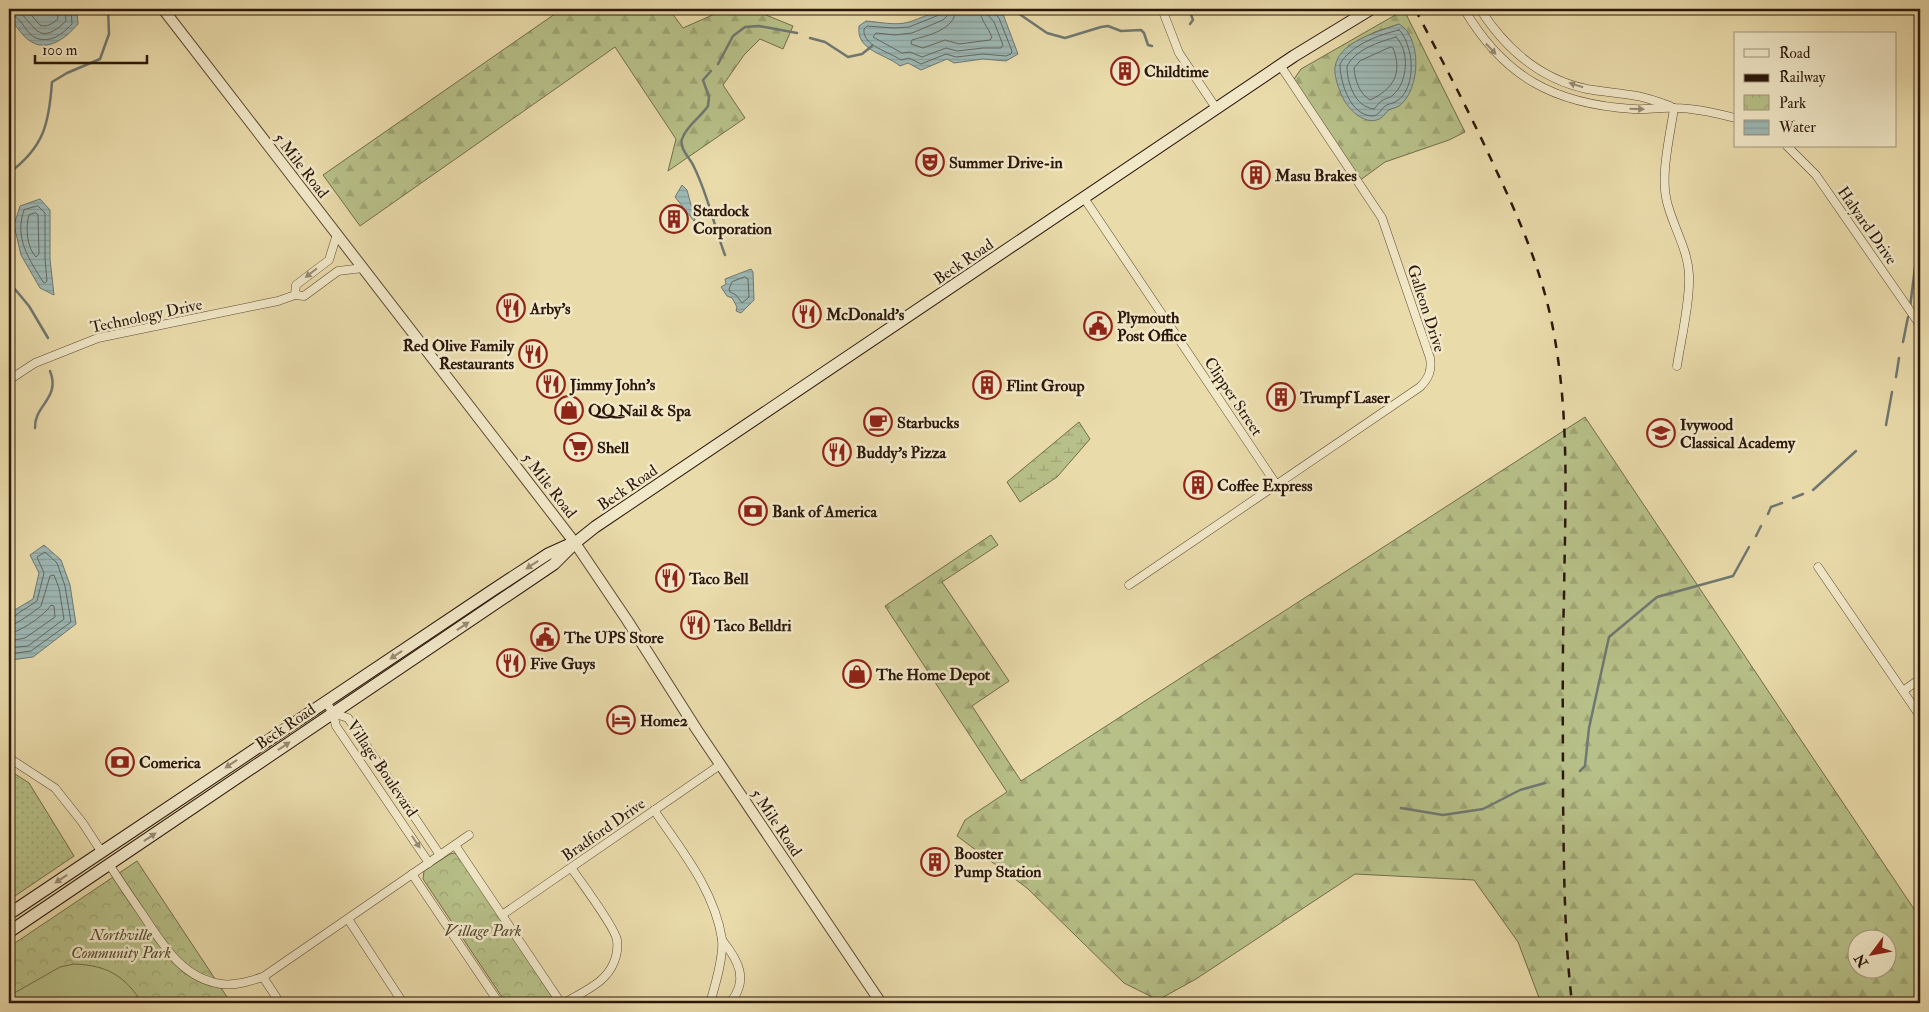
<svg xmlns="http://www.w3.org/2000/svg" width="1929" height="1012" viewBox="0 0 1929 1012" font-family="'IM FELL Double Pica',serif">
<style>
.grass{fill:url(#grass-dots);stroke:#716c4a}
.forest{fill:url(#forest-firs);stroke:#716c4a;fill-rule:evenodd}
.wetland{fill:url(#wetland-marsh);stroke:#716c4a}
.park{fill:url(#park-crowns);stroke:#716c4a}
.garden{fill:#b7c088;stroke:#716c4a}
.water{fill:url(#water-rules);stroke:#6f7871}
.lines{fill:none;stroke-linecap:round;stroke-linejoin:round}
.shore{stroke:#646860;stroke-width:1}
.stream{stroke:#6f7871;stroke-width:2.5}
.minor-casing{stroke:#5b4833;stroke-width:9}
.tertiary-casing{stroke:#5b4833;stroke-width:12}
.secondary-casing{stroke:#2b170b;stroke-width:13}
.minor{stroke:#f1e8c8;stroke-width:8}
.tertiary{stroke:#f1e8c8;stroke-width:10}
.secondary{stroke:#f1e8c8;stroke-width:11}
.rail{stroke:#2b170b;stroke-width:2.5;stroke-dasharray:9 9;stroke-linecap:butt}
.oneway{fill:#988a73}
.labels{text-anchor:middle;stroke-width:5;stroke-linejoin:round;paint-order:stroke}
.poi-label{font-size:16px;font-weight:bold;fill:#2b170b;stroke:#f1e8c8;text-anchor:start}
.street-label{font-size:16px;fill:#2b170b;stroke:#f1e8c8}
.park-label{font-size:16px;font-style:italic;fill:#554a30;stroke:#f1e8c8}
</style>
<defs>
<pattern id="grass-dots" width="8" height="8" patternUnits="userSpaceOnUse" patternTransform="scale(1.25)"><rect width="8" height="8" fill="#b7c088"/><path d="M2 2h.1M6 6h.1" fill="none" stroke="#9ea474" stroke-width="1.8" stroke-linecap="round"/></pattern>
<pattern id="forest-firs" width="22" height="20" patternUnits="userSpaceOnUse" patternTransform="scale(1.25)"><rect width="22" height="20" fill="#b7c088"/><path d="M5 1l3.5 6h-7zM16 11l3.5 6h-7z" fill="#9ea474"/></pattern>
<pattern id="wetland-marsh" width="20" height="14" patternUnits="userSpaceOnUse" patternTransform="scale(1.25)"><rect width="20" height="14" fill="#b7c088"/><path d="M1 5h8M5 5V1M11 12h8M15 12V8" fill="none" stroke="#9ea474"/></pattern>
<pattern id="park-crowns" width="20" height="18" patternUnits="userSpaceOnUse" patternTransform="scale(1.25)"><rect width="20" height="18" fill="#b7c088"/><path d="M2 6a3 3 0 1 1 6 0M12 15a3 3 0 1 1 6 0" fill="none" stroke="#9ea474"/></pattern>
<pattern id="water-rules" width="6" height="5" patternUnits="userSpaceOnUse" patternTransform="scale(1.25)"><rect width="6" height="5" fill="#9db8b5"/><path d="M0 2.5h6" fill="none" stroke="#879d9a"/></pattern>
</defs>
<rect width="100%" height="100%" fill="#eadbab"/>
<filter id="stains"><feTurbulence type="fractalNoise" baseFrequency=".004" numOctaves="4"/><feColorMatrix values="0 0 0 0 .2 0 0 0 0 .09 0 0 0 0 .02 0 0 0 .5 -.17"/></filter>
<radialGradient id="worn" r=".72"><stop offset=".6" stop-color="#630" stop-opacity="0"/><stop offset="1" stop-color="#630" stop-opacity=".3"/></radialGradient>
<polygon class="grass" points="9,770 29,783 74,856 9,900"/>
<g class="forest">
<polygon points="562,9 669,9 683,28 726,9 761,13 793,26 783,49 760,39 744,55 723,85 745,118 668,171 676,139 615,47 360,226 323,175"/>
<path d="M 1404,10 L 1465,132 L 1449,140 L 1385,162 L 1359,181 L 1292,82 L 1301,69 ZM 1399,24 L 1399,106 L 1388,110 L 1348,46 L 1375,32 Z"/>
<path d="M 1585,417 L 1920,918 L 1920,1003 L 1541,1003 L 1518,942 L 1474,880 L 1355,874 L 1196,979 L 1158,1000 L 1124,983 L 1027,888 L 957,836 L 965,820 L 1007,792 L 885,606 L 991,535 L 998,545 L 942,582 L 1009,681 L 972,706 L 1021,781 ZM 1856,940 L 1886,940 L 1886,970 L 1856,970 Z"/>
</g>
<polygon class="wetland" points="1079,422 1090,439 1057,477 1020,502 1007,482"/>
<g class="park">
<polygon points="454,853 458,855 552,995 553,1003 506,1003 423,879 424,871 450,854"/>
<polygon points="137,861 231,1003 9,1003 9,947"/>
</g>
<path class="garden" d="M 74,964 C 107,965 125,976 142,1003 L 9,1003 L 9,996 L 60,967 Z"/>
<g class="water">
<path d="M 9,9 L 74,9 L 77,11 L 78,24 C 67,37 48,53 30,41 C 22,36 15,24 9,17 Z"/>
<path d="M 947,9 L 995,9 L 1003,14 L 1018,54 L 1006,61 L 983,59 L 954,63 L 947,59 L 921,70 L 908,63 L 900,66 C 884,53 856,51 859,26 L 866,21 C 880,22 896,26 909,22 C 922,18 934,11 947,9 Z"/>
<path d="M 1399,24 C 1422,37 1421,90 1399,106 C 1396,108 1392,108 1389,110 C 1386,112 1384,116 1381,118 C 1367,127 1350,111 1344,100 C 1339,90 1332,73 1336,63 C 1342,41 1380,31 1399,24 Z"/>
<polygon points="682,185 687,190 695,220 694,221 675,197"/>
<polygon points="40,199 50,210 50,259 54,295 40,288 21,255 14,225 20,206"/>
<polygon points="751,269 753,272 754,300 741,313 736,311 737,307 732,298 727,296 721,287 726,284 725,279"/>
<polygon points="44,545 61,560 70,585 76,624 33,657 11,660 9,656 9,618 13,611 33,599 39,573 30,555"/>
</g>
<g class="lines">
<g class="shore">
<path d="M 15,9 C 35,21 36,50 66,21 L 65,9"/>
<path d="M 26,9 L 40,25 C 47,28 53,23 58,19 L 57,9"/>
<path d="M 942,9 L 939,15 L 909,27 L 894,28 L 867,26 L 864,29 C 862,46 890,52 901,60 L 909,58 L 921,64 L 946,54 L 956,57 L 983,54 L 1006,56 L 1011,54 L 1012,51 L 999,18 L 994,13 L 993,9"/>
<polyline points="948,9 947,16 943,20 912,33 895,35 876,33 873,37 902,53 910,52 922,57 946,48 957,51 983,48 1001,48 1003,45 994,22 988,15 987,9"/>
<path d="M 956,9 C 955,30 929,35 912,40 L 911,44 L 923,48 L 945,40 L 959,44 L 990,40 L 992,37 C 988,27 980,20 980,9"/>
<path d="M 9,14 C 26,16 24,44 50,39 C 59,37 66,30 72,24 L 71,9"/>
<path d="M 1399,30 C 1405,35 1408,46 1410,54 C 1413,69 1411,94 1395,102 C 1391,104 1387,104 1384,107 C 1380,110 1379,116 1372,116 C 1350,115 1340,82 1340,64 C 1351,45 1378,35 1399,30 Z"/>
<path d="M 1396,37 C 1410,51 1408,82 1393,95 C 1390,98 1386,98 1383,100 C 1379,102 1377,106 1374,109 C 1355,107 1347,83 1347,66 C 1356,49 1379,42 1396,37 Z"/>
<path d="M 1391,47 L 1393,48 C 1403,74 1393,89 1370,100 C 1359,93 1355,80 1354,68 L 1360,61 Z"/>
<path d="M 38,206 L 45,213 L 45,259 L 47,281 L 45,283 L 43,282 C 29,259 14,238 24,210 Z"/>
<path d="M 36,213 L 38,215 L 39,254 L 36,257 C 27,248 25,227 29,215 Z"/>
<polygon points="745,277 748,279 749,297 742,303 736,295 730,292 729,289 732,282"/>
<polyline points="9,620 13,619 17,614 37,601 44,573 37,557 45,552 57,563 65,586 71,622 31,651 9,654"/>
<path d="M 9,626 C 16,625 35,611 41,606 L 50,576 L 54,575 L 59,588 L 64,619 L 28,646 L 9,648"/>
<path d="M 9,633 C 19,633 45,615 51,605 L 54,606 L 55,617 L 25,638 L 9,641"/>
</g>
<g class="stream">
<polyline points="1012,9 1047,33 1065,38 1101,27 1108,26 1121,31 1141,30 1144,33 1148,45 1152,46"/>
<polyline points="1189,9 1193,20 1190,24"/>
<polyline points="810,38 825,42 848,57 862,54 872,46"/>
<polyline points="718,64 733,36 745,27 759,26 797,33"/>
<path d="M 711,71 L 703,80 L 709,97 L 708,106 C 701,117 686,126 682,139 C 679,149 691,159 694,167 C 708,195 714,226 725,255"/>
<path d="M 9,173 C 44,147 49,124 52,82 L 67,73 L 100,59 L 109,34 L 108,9"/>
<polyline points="1918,238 1920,222"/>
<polyline points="9,282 29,306 48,338"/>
<polyline points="1910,307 1917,252"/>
<polyline points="1903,342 1908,317"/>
<polyline points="1896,377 1899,358"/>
<polyline points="1886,425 1892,392"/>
<path d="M 35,428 C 34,405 61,398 50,371"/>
<polyline points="1813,490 1856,451"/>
<polyline points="1793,498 1803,494"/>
<polyline points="1768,514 1771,507 1782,503"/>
<polyline points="1756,536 1761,526"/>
<polyline points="1580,771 1585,766 1589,728 1609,637 1657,597 1733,576 1749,547"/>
<polyline points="1401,808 1443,815 1483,809 1520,790 1545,783"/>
</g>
<defs>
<g id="minor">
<polyline points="1162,9 1179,53 1216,108"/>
<path d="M 1464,9 C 1504,77 1554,104 1633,109 C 1647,110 1661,107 1675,108 C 1696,108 1716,113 1735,118"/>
<path d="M 1480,9 C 1505,48 1540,79 1587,89 C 1604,92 1620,93 1637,96 C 1648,98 1659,102 1670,106"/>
<path d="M 1674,108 C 1670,136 1660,175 1667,202 C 1673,227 1688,249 1689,275 C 1690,303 1681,339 1677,366"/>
<polyline points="1787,146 1816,175 1920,325"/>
<polyline points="1084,198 1276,484"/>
<polyline points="337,234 329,260 296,285 295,295 304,296 338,271 363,268"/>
<polyline points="9,380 35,363 98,338 278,301 295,295"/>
<polyline points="1818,567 1920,716"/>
<path d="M 1129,585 L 1420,387 C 1429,378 1432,370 1430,358 L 1382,218 L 1280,65"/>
<polyline points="1903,691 1920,679"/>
<polyline points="326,702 333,713 336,726 429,863"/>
<polyline points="333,713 348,718 440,855"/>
<polyline points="9,758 55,788 82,822 101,851"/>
<path d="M 654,810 C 681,850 714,889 722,939 C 724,956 715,986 710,1003"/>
<polyline points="455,845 561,1003"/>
<path d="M 109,864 C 119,880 130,896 141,912 C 162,943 181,978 221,984 C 235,986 250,981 263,977 L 469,835"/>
<polyline points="412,874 499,1003"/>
<polyline points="502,915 720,765"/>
<polyline points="348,919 403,1003"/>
<path d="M 722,940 C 739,961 749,980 730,1003"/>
<polyline points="263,977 280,1003"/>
<path d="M 564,1003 C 576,996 589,990 600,981 C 612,971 619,956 617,940 C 615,927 581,882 572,869"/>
</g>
<polyline id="tertiary" points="163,9 575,543 627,620 697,730 881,1003"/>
<g id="secondary">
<polyline points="9,914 493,590 548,554 568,545"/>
<polyline points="9,932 554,564 575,543 595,527 1294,56 1371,9"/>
</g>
</defs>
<use href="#minor" class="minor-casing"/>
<use href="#tertiary" class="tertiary-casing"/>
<use href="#secondary" class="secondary-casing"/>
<use href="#minor" class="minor"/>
<use href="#tertiary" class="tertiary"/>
<use href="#secondary" class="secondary"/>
<path class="rail" d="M 1415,9 C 1443,62 1471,115 1496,170 C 1521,222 1544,277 1554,334 C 1570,421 1565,509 1564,597 C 1562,664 1563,731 1563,798 C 1564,867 1564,935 1572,1003"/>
</g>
<defs><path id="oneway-solid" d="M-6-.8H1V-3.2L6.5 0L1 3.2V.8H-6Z" transform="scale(1.25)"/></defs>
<g class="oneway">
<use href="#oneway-solid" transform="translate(1491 49) rotate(47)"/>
<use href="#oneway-solid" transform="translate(1576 85) rotate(-163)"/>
<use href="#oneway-solid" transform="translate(1637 109) rotate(2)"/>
<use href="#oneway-solid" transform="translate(311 273) rotate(142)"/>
<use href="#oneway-solid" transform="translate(532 565) rotate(147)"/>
<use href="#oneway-solid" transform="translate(463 626) rotate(-34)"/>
<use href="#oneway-solid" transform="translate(396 655) rotate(146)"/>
<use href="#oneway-solid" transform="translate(284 746) rotate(-34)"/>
<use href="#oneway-solid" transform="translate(231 764) rotate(146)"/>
<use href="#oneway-solid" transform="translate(150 837) rotate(-34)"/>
<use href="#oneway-solid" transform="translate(416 842) rotate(56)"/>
<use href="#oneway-solid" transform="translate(61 879) rotate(146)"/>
</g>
<defs>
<symbol id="building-ring" viewBox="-11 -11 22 22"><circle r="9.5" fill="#f1e8c8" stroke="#8f2418" stroke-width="1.5"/><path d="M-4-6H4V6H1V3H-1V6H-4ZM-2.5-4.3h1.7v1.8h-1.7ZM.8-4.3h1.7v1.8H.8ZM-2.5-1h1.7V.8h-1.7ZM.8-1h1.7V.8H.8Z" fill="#8f2418"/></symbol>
<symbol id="theatre-ring" viewBox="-11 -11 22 22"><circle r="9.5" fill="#f1e8c8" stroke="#8f2418" stroke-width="1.5"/><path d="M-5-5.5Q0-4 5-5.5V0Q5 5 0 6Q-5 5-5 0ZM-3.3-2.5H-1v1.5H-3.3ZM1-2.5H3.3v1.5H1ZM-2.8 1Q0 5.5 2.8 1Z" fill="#8f2418"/></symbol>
<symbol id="restaurant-ring" viewBox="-11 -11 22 22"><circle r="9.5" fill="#f1e8c8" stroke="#8f2418" stroke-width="1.5"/><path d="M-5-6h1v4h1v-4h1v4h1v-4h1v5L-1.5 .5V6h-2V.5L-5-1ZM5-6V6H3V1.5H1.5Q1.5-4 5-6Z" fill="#8f2418"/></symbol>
<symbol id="civic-ring" viewBox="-11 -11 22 22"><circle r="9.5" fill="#f1e8c8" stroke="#8f2418" stroke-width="1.5"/><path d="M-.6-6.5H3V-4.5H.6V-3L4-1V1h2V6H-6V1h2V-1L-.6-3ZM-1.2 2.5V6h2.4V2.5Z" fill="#8f2418"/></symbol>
<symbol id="shop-ring" viewBox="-11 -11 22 22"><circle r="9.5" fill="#f1e8c8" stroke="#8f2418" stroke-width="1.5"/><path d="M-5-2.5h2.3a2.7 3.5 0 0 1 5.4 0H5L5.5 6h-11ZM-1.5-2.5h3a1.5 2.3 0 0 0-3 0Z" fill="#8f2418"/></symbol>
<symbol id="cafe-ring" viewBox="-11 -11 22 22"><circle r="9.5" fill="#f1e8c8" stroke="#8f2418" stroke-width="1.5"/><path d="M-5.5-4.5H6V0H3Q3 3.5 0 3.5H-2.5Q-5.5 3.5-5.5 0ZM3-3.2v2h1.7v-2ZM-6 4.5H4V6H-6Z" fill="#8f2418"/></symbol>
<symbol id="school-ring" viewBox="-11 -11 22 22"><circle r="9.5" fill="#f1e8c8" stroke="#8f2418" stroke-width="1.5"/><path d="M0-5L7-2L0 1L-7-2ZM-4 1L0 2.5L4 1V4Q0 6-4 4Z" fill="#8f2418"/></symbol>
<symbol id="supermarket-ring" viewBox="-11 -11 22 22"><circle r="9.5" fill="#f1e8c8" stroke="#8f2418" stroke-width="1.5"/><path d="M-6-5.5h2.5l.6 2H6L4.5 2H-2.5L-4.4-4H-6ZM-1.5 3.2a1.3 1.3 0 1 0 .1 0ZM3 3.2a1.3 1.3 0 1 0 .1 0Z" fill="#8f2418"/></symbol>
<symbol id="bank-ring" viewBox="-11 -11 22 22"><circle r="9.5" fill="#f1e8c8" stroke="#8f2418" stroke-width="1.5"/><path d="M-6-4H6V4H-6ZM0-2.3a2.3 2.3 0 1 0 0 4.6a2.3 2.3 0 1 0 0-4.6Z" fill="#8f2418"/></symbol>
<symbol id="hotel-ring" viewBox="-11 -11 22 22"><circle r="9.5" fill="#f1e8c8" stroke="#8f2418" stroke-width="1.5"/><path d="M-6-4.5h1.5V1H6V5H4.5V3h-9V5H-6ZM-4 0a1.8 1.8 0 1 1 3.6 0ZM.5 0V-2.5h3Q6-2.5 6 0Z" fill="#8f2418"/></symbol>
</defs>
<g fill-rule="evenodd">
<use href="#building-ring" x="1109" y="55" width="32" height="32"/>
<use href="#theatre-ring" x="914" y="146" width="32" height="32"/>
<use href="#building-ring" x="1240" y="159" width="32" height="32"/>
<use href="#building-ring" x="658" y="203" width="32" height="32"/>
<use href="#restaurant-ring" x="495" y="292" width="32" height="32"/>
<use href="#restaurant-ring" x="791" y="298" width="32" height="32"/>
<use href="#civic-ring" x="1082" y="310" width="32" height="32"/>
<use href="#restaurant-ring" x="517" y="338" width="32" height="32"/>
<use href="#restaurant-ring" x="535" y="368" width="32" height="32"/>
<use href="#building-ring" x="971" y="369" width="32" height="32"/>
<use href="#building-ring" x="1265" y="381" width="32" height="32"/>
<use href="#shop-ring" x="553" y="394" width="32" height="32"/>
<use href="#cafe-ring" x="862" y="406" width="32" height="32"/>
<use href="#school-ring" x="1645" y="417" width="32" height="32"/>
<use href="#supermarket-ring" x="562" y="431" width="32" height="32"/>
<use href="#restaurant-ring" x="821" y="436" width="32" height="32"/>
<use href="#building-ring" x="1182" y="469" width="32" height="32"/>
<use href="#bank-ring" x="737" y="495" width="32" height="32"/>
<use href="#restaurant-ring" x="654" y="562" width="32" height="32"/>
<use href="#restaurant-ring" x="679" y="609" width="32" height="32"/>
<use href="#civic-ring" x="529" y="621" width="32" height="32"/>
<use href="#restaurant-ring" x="495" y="647" width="32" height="32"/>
<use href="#shop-ring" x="841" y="658" width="32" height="32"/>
<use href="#hotel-ring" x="605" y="704" width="32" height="32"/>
<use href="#bank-ring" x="104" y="746" width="32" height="32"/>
<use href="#building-ring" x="919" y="846" width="32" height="32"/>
</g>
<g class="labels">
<g class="poi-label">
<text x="1144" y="77">Childtime</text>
<text x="949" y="168">Summer Drive-in</text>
<text x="1275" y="181">Masu Brakes</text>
<text x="693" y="216">Stardock<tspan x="693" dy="18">Corporation</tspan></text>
<text x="530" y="314">Arby's</text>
<text x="826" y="320">McDonald's</text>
<text x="1117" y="323">Plymouth<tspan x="1117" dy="18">Post Office</tspan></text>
<text x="514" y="351" text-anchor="end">Red Olive Family<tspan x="514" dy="18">Restaurants</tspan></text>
<text x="570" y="390">Jimmy John's</text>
<text x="1006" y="391">Flint Group</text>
<text x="1300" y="403">Trumpf Laser</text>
<text x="588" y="416">QQ Nail &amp; Spa</text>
<text x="897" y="428">Starbucks</text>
<text x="1680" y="430">Ivywood<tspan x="1680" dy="18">Classical Academy</tspan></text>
<text x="597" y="453">Shell</text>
<text x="856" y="458">Buddy's Pizza</text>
<text x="1217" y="491">Coffee Express</text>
<text x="772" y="517">Bank of America</text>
<text x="689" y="584">Taco Bell</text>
<text x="714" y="631">Taco Belldri</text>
<text x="564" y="643">The UPS Store</text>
<text x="530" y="669">Five Guys</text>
<text x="876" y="680">The Home Depot</text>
<text x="640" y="726">Home2</text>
<text x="139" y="768">Comerica</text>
<text x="954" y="859">Booster<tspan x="954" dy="18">Pump Station</tspan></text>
</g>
<g class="street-label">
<text transform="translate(302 165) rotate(52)" y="6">5 Mile Road</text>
<text transform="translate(1868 225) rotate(55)" y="6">Halyard Drive</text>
<text transform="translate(963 261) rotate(-34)" y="6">Beck Road</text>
<text transform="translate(1427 308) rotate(72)" y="6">Galleon Drive</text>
<text transform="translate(146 315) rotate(-12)" y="6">Technology Drive</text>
<text transform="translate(1234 396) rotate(56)" y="6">Clipper Street</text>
<text transform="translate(550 485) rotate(52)" y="6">5 Mile Road</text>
<text transform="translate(627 487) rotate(-34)" y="6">Beck Road</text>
<text transform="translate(285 726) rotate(-34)" y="6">Beck Road</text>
<text transform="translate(383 768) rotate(56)" y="6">Village Boulevard</text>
<text transform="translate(777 822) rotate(56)" y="6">5 Mile Road</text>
<text transform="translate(603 829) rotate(-35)" y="6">Bradford Drive</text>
</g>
<g class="park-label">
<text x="483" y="936">Village Park</text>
<text x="121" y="940">Northville<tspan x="121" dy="18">Community Park</tspan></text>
</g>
</g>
<rect width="1929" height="1012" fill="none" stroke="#eadbab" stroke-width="30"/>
<rect x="10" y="10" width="1909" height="992" fill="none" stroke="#2b170b" stroke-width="2.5"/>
<rect x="15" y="15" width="1899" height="982" fill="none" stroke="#2b170b"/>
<rect x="1734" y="32" width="162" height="115" fill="#f1e8c8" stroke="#a2947c"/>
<rect x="1744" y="49" width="25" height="8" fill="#f1e8c8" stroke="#a2947c"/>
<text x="1779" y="58" font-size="15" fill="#2b170b">Road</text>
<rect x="1744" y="74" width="25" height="8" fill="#2b170b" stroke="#a2947c"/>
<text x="1779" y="82" font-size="15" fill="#2b170b">Railway</text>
<rect x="1744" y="95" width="25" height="15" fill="url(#park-crowns)" stroke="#a2947c"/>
<text x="1779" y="108" font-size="15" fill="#2b170b">Park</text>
<rect x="1744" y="120" width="25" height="15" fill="url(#water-rules)" stroke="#a2947c"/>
<text x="1779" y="132" font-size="15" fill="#2b170b">Water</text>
<g transform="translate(1872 954) rotate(238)"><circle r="24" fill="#f1e8c8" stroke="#a2947c"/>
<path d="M0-4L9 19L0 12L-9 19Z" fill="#8f2418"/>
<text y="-8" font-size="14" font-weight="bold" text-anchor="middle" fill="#2b170b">N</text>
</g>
<path d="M35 55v8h112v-8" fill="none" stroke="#2b170b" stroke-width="2.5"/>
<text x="42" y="55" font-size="15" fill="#2b170b" stroke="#f1e8c8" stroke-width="4" paint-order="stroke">100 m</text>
<rect width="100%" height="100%" filter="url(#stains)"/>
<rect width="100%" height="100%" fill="url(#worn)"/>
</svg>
